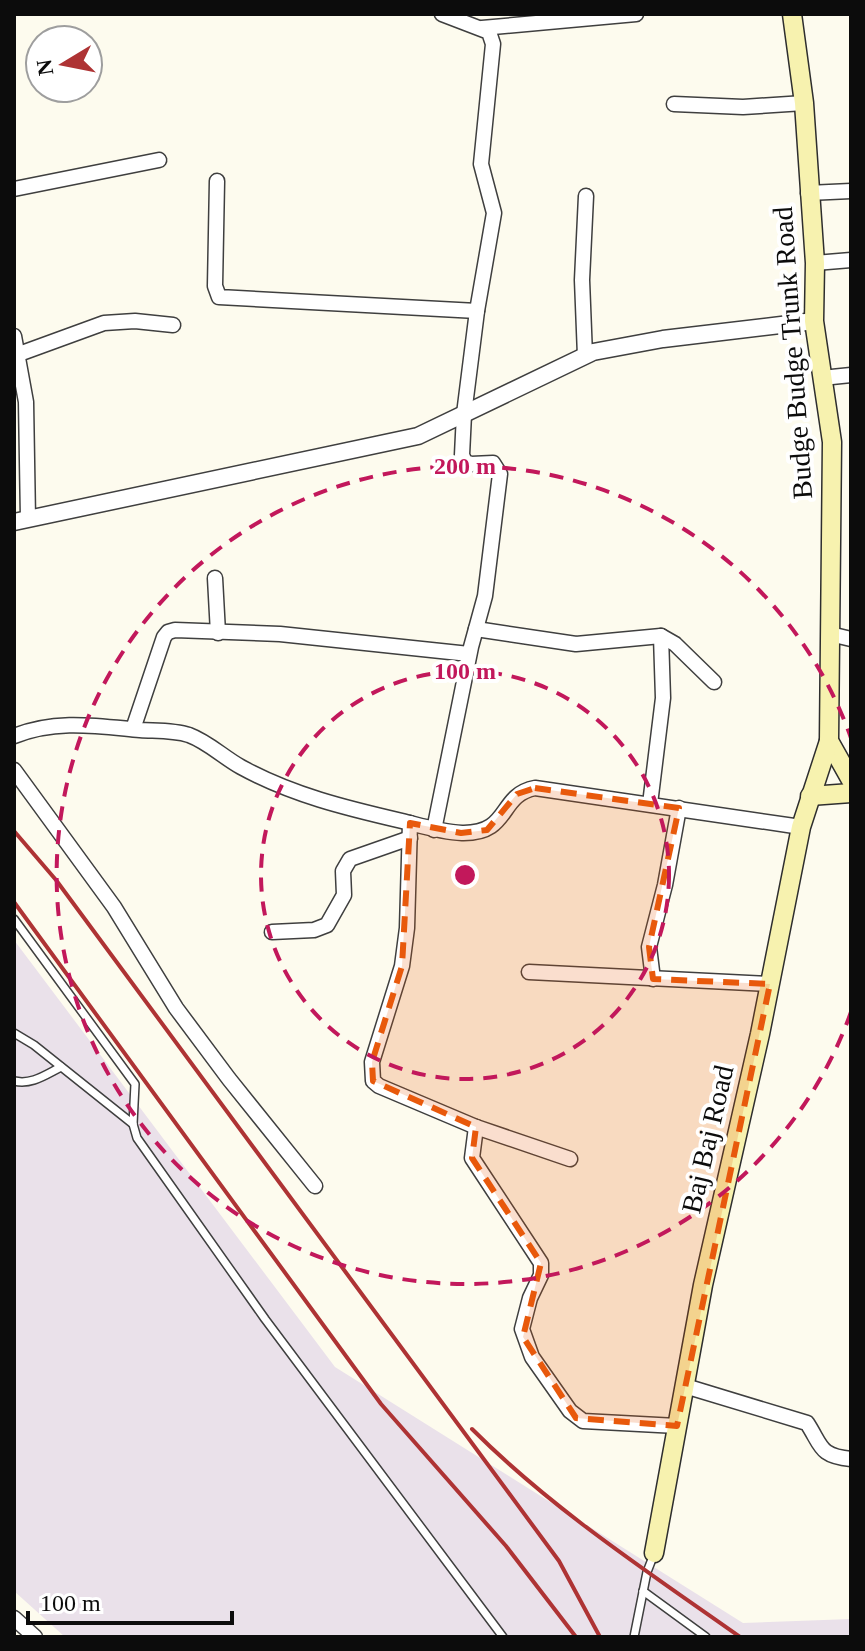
<svg xmlns="http://www.w3.org/2000/svg" width="865" height="1651" viewBox="0 0 865 1651" font-family="Georgia,serif">
<style>
.industrial{fill:#eae1ea}
.lines{fill:none;stroke-linecap:round;stroke-linejoin:round}
.service-casing{stroke:#3f3f3f;stroke-width:10}
.minor-casing{stroke:#3f3f3f;stroke-width:17}
.tertiary-casing{stroke:#3f3f3f;stroke-width:19}
.secondary-casing{stroke:#2e2e2e;stroke-width:21}
.service{stroke:#fff;stroke-width:7}
.minor{stroke:#fff;stroke-width:14}
.tertiary{stroke:#fff;stroke-width:16}
.secondary{stroke:#f7f2af;stroke-width:18}
.rail{stroke:#ae3334;stroke-width:4}
.marked{fill:#e8590c;fill-opacity:0.2;stroke:#e8590c;stroke-width:6;stroke-dasharray:16 10;stroke-linejoin:round}
.ring{fill:none;stroke:#c2185b;stroke-width:4;stroke-dasharray:14 10}
.labels{text-anchor:middle;stroke-width:8;stroke-linejoin:round;paint-order:stroke}
.street-label{font-size:28px;fill:#0c0c0c;stroke:#fff}
.centre{fill:#c2185b;stroke:#fff;stroke-width:4}
.ring-label{font-size:24px;text-anchor:middle;font-weight:bold;fill:#c2185b;stroke:#fff;stroke-width:8;stroke-linejoin:round;paint-order:stroke}
</style>
<rect width="100%" height="100%" fill="#fdfbee"/>
<polygon class="industrial" points="14,940 335,1367 743,1623 851,1619 851,1637 65,1637 14,1591"/>
<g class="lines">
<defs>
<g id="service">
<polyline points="14,919 135,1084 133,1124 137,1138 265,1319 503,1637"/>
<polyline points="14,1033 34,1045 133,1124"/>
<path d="M 14,1081 C 32,1085 45,1075 61,1067"/>
<polyline points="643,1591 706,1637"/>
<polyline points="634,1637 647,1572 654,1554"/>
</g>
<g id="minor">
<polyline points="482,28 636,14"/>
<polyline points="674,104 743,107 804,103"/>
<polyline points="217,181 215,286 219,297 477,311"/>
<polyline points="14,189 159,160"/>
<polyline points="808,193 851,191"/>
<polyline points="815,263 851,260"/>
<polyline points="14,336 26,402 28,519"/>
<polyline points="19,354 104,323 135,321 173,325"/>
<polyline points="585,356 582,280 586,196"/>
<polyline points="822,378 851,375"/>
<polyline points="215,578 218,633"/>
<polyline points="476,629 576,644 661,636 675,644 714,682"/>
<polyline points="830,634 851,639"/>
<polyline points="133,729 164,637 168,632 175,630 280,634 469,654"/>
<path d="M 14,736 C 56,719 97,726 140,730 C 156,731 174,730 189,735 C 208,742 223,757 241,767 C 292,795 346,808 402,821 C 422,826 441,832 462,833 C 511,834 498,795 535,788 L 801,827"/>
<polyline points="14,770 114,907 176,1008 229,1079 315,1186"/>
<polyline points="650,804 663,698 661,636"/>
<polyline points="410,823 407,928 402,966 372,1062 373,1081 379,1086 476,1127 570,1159"/>
<polyline points="434,830 471,647 485,596 500,474 493,463 471,464 465,462 462,455 464,414 477,311 494,213 481,164 493,44 489,32 442,14"/>
<polyline points="272,932 314,930 327,925 344,895 343,871 350,859 410,838"/>
<polyline points="529,972 770,984"/>
<polyline points="653,979 649,947 665,885 679,808"/>
<polyline points="476,1127 472,1158 541,1263 541,1275 530,1298 522,1329 532,1357 570,1411 583,1421 677,1426"/>
<path d="M 685,1386 L 807,1423 C 822,1446 819,1456 851,1459"/>
<polyline points="14,1618 35,1637"/>
</g>
<polyline id="tertiary" points="14,522 418,436 593,352 663,339 814,321"/>
<g id="secondary">
<polyline points="792,14 804,103 815,263 814,321 832,442 829,741 851,780"/>
<polyline points="810,796 851,793"/>
<polyline points="654,1553 703,1285 760,1034 801,827 829,741"/>
</g>
</defs>
<use href="#service" class="service-casing"/>
<use href="#minor" class="minor-casing"/>
<use href="#tertiary" class="tertiary-casing"/>
<use href="#secondary" class="secondary-casing"/>
<use href="#service" class="service"/>
<use href="#minor" class="minor"/>
<use href="#tertiary" class="tertiary"/>
<use href="#secondary" class="secondary"/>
<g class="rail">
<polyline points="14,831 56,880 559,1561 600,1637"/>
<polyline points="14,902 381,1404 506,1546 576,1637"/>
<path d="M 472,1429 C 552,1509 648,1572 740,1637"/>
</g>
</g>
<path class="marked" d="M 535,788 L 679,808 L 649,947 L 653,979 L 770,984 L 677,1426 L 576,1418 L 523,1337 L 541,1263 L 472,1158 L 476,1127 L 373,1081 L 372,1062 L 402,966 L 410,823 L 461,833 L 487,830 L 517,794 Z"/>
<g class="ring">
<circle cx="465" cy="875" r="204"/>
<path d="M851 1012A409 409 0 1 1 851 738"/>
</g>
<g class="labels">
<g class="street-label">
<text transform="translate(792 353) rotate(-94)" y="10">Budge Budge Trunk Road</text>
<text transform="translate(707 1139) rotate(-77)" y="10">Baj Baj Road</text>
</g>
</g>
<circle cx="465" cy="875" r="12" class="centre"/>
<g class="ring-label">
<text x="465" y="474">200 m</text>
<text x="465" y="679">100 m</text>
</g>
<rect width="865" height="1651" fill="none" stroke="#0c0c0c" stroke-width="32"/>
<g transform="translate(64 64) rotate(260)"><circle r="38" fill="#ffffff" stroke="#9e9e9e" stroke-width="2"/>
<path d="M0-6L14 30L0 20L-14 30Z" fill="#ae3334"/>
<text y="-12" font-size="22" font-weight="bold" text-anchor="middle" fill="#0c0c0c">N</text>
</g>
<path d="M28 1611v12h204v-12" fill="none" stroke="#0c0c0c" stroke-width="4"/>
<text x="40" y="1611" font-size="24" fill="#0c0c0c" stroke="#ffffff" stroke-width="6" paint-order="stroke">100 m</text>
</svg>
